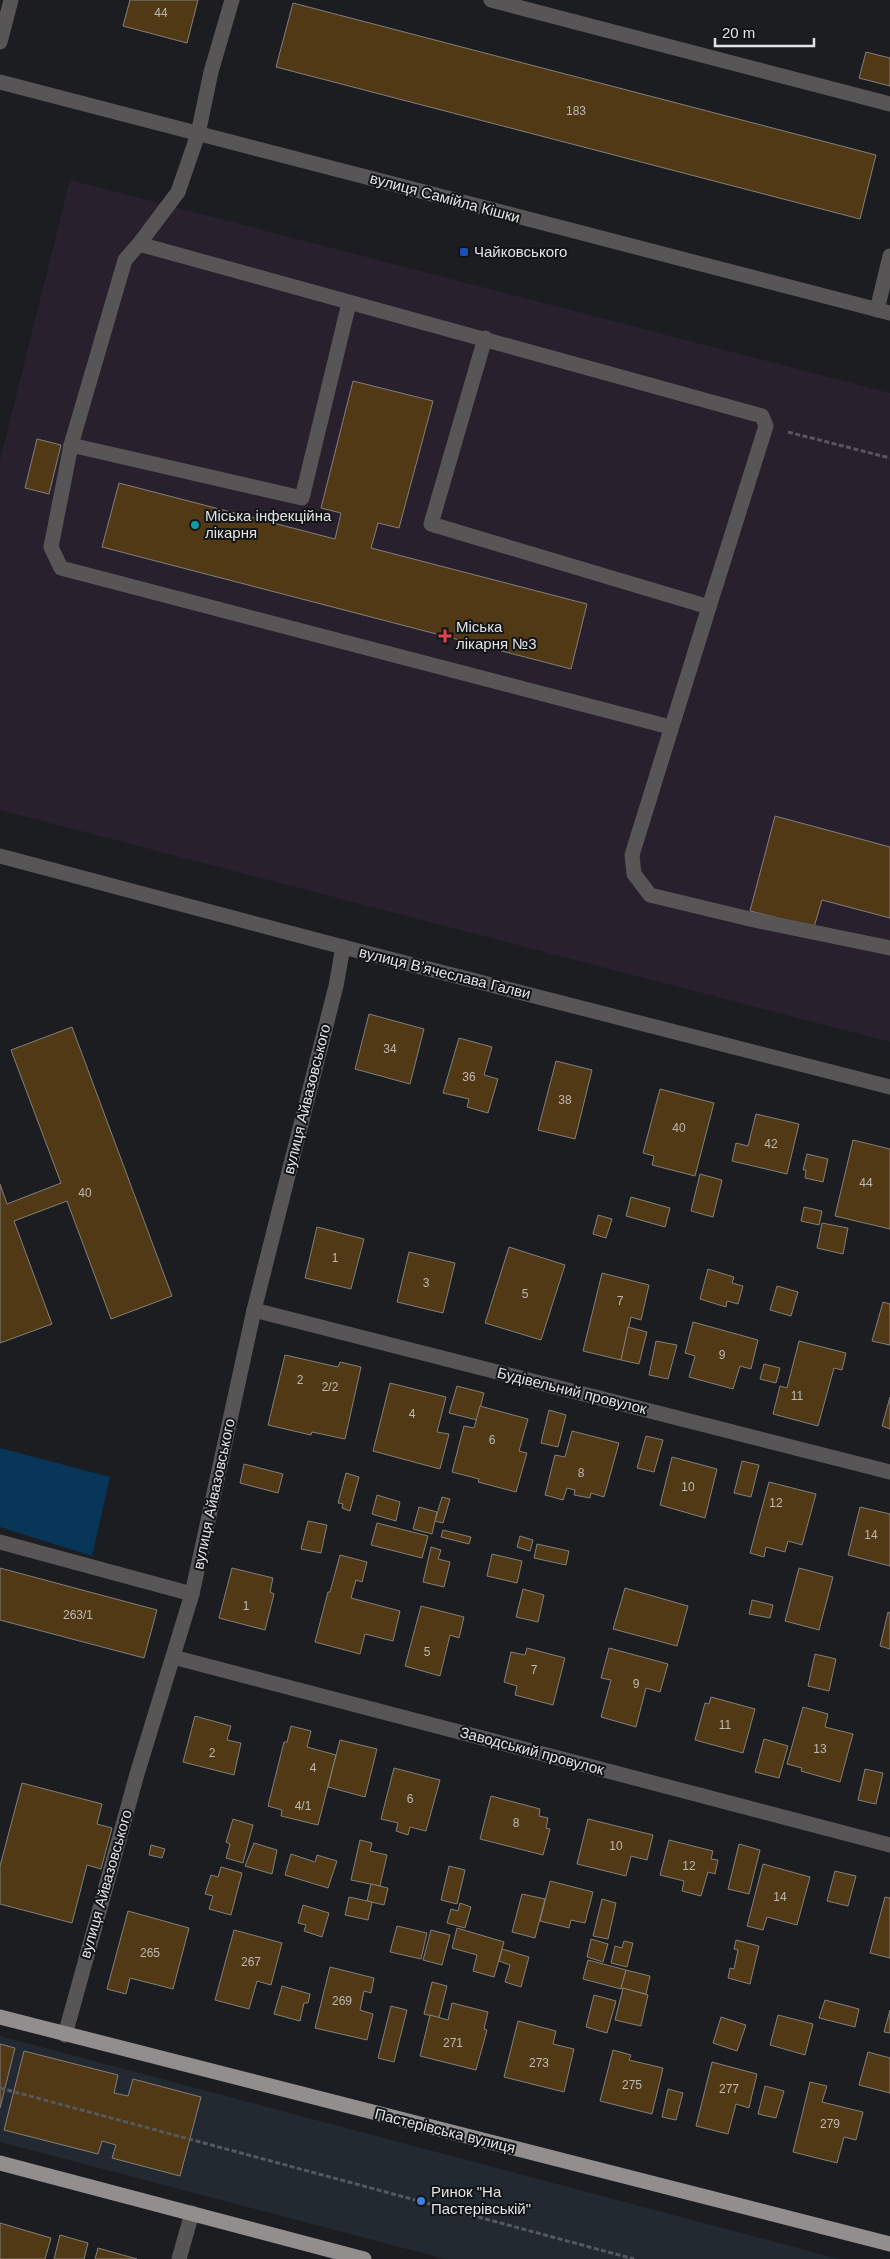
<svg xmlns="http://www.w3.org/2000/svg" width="890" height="2259" viewBox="0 0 890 2259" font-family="Arial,sans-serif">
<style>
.built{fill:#222930}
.medical{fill:#29202e}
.green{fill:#073659}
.building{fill:#513916;stroke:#827f7c}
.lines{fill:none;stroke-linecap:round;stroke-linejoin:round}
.path{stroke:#56585b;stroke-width:3;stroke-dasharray:5 2.5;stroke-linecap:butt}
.minor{stroke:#575555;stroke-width:15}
.major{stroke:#928e8e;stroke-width:15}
.transit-dot{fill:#1a4fb4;stroke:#121416;stroke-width:2}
.culture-dot{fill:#0f9aa8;stroke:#121416;stroke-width:2}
.health-dot{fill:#e0444e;stroke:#121416;stroke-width:2}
.shop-dot{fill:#3f7fe0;stroke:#121416;stroke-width:2}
.labels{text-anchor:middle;stroke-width:4;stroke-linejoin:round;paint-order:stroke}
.number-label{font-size:12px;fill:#bdb8b1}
.street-label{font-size:15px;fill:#e1e3e5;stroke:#121416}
.poi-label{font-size:15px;fill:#e1e3e5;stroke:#121416;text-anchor:start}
</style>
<rect width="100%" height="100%" fill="#1b1d20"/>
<polygon class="built" points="0,2036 839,2259 445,2259 0,2142"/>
<polygon class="medical" points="70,180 890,393 890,1042 0,810 0,461"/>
<polygon class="green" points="0,1448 110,1477 92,1556 0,1527"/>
<g class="building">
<polygon points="130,0 198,0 187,43 123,26"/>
<polygon points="293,3 876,155 860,219 276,67"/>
<polygon points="866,52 890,58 890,86 859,78"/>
<polygon points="353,381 433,401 399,528 378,523 371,548 587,604 571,669 102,547 119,483 335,539 341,513 321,508"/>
<polygon points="37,439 61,445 49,494 25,488"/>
<polygon points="775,816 890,847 890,918 822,900 814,927 750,911"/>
<polygon points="369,1014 424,1029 410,1084 355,1069"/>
<polygon points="72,1027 172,1296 111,1319 67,1201 14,1221 52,1324 0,1343 0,1184 7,1204 61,1183 11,1050"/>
<polygon points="459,1038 492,1047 484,1075 498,1079 488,1113 467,1107 469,1099 443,1093"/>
<polygon points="556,1061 592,1070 575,1139 538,1130"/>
<polygon points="660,1089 714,1103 695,1176 652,1165 654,1156 643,1153"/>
<polygon points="756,1114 799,1124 787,1174 732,1161 736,1143 748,1146"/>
<polygon points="853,1140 890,1149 890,1229 835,1216"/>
<polygon points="807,1154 828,1159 823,1182 805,1178 806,1170 803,1170"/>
<polygon points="700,1174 722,1180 713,1217 691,1211"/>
<polygon points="631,1197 670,1208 665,1227 626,1216"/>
<polygon points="804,1207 822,1211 819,1225 801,1221"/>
<polygon points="598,1215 612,1219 606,1238 593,1234"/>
<polygon points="822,1223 848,1228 843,1254 817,1248"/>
<polygon points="317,1227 364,1239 351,1289 305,1278"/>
<polygon points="509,1247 565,1265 541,1340 485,1323"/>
<polygon points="409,1252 455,1263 443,1313 397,1302"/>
<polygon points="708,1269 734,1277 732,1283 743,1286 738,1304 727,1301 726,1307 700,1299"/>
<polygon points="602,1273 649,1285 641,1320 631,1317 621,1360 583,1351"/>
<polygon points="777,1286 798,1292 791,1316 770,1310"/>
<polygon points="883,1302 890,1304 890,1345 872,1341"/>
<polygon points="693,1322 758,1340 751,1369 740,1366 733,1389 689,1377 695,1356 685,1353"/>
<polygon points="628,1327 647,1332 639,1364 621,1360"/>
<polygon points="656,1341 677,1345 668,1379 649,1375"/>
<polygon points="799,1341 846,1353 842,1370 834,1368 818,1426 773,1414 780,1386 787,1388"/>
<polygon points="285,1355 338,1367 340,1362 361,1367 345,1439 312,1432 311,1435 268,1425"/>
<polygon points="764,1364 780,1368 776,1383 760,1379"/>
<polygon points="390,1383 446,1397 437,1432 449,1434 440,1469 373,1451"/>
<polygon points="457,1386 484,1393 477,1420 449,1413"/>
<polygon points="890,1397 890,1429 882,1426"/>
<polygon points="480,1406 528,1419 519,1451 527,1453 516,1492 478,1482 479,1479 452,1472 464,1426 474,1428"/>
<polygon points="549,1410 566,1415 558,1447 541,1443"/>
<polygon points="572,1431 619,1443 604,1497 591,1493 590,1498 574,1495 575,1490 567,1488 563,1500 545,1495 555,1455 565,1457"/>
<polygon points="646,1436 663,1440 654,1472 637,1468"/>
<polygon points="672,1457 717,1469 705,1518 660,1505"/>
<polygon points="742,1461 759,1465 751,1497 734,1493"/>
<polygon points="244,1464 283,1474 278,1493 240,1483"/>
<polygon points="346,1473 359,1477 350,1511 342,1508 343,1504 338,1503"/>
<polygon points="769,1482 816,1494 802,1545 788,1541 785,1552 766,1547 764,1557 750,1553"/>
<polygon points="377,1495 400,1502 396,1521 372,1514"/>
<polygon points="442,1497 450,1499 443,1523 435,1521"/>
<polygon points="419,1507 437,1512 432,1534 413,1529"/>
<polygon points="860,1507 890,1514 890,1566 848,1555"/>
<polygon points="308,1521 327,1525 321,1553 301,1549"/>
<polygon points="377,1523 428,1536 422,1558 371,1545"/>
<polygon points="443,1530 471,1537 469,1544 441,1537"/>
<polygon points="520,1536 533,1540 530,1551 517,1547"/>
<polygon points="537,1544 569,1551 566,1565 534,1558"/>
<polygon points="431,1547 441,1550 438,1559 450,1562 444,1587 423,1582"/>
<polygon points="492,1554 522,1561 517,1583 487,1576"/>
<polygon points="340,1555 367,1562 362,1582 356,1580 351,1598 400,1611 393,1641 365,1634 360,1654 315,1642 328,1592 330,1592"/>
<polygon points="0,1568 157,1610 144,1658 0,1620"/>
<polygon points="232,1568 273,1578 270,1592 274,1594 265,1630 219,1618"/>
<polygon points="799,1568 833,1577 819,1630 785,1621"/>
<polygon points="625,1588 688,1606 677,1646 613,1629"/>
<polygon points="523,1589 544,1595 538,1622 516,1617"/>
<polygon points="752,1600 773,1605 770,1618 749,1614"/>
<polygon points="421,1606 464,1617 459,1638 450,1635 440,1676 405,1666"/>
<polygon points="888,1612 890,1613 890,1649 880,1646"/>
<polygon points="527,1648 565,1658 553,1705 515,1695 517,1686 504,1682 511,1652 525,1655"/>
<polygon points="609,1648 668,1664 660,1692 646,1688 636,1727 601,1717 611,1680 601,1678"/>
<polygon points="815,1654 836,1659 829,1691 808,1686"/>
<polygon points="711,1697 755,1709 743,1753 695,1740 705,1703 709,1704"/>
<polygon points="803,1707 828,1714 825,1727 853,1734 840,1782 801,1771 802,1768 787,1764"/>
<polygon points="195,1716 231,1726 227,1740 241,1743 234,1775 183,1762"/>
<polygon points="291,1726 311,1731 307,1747 336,1755 318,1825 281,1816 282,1810 268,1806 284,1742 287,1742"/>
<polygon points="764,1739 788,1746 779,1778 755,1772"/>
<polygon points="340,1740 377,1749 365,1797 328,1787"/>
<polygon points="394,1768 440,1780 426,1831 410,1827 408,1835 396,1831 398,1823 381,1819"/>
<polygon points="865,1769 883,1773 876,1804 858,1800"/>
<polygon points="22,1783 102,1804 97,1824 112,1828 101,1869 87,1865 72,1923 0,1904 0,1866"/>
<polygon points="491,1796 540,1809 539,1816 548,1818 546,1828 550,1829 543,1855 480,1839"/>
<polygon points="233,1819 253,1825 243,1863 226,1858 230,1844 226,1842"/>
<polygon points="588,1819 653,1835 647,1860 631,1856 626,1876 577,1864"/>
<polygon points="360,1840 372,1843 370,1851 387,1855 380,1886 351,1880"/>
<polygon points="669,1840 713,1851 711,1859 718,1860 715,1874 708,1872 701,1896 682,1891 684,1881 660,1875"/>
<polygon points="254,1843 277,1850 272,1874 245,1866"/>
<polygon points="739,1844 760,1850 749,1894 728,1889"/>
<polygon points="151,1845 165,1849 162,1858 149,1855"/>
<polygon points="291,1854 315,1862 317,1855 337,1861 328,1888 285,1875"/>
<polygon points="763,1864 810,1877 797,1925 767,1917 763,1930 747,1926"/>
<polygon points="449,1866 465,1870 457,1904 441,1900"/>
<polygon points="221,1867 242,1873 231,1915 209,1909 213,1896 205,1894 211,1875 218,1877"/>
<polygon points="835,1871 856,1876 848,1906 827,1901"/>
<polygon points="550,1881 593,1892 585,1923 571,1920 569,1928 540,1921"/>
<polygon points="371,1884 388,1888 384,1905 367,1901"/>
<polygon points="522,1894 545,1899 535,1938 512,1932"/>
<polygon points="349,1897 372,1902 368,1920 345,1915"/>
<polygon points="885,1897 890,1898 890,1958 870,1953"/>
<polygon points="602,1899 616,1903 608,1939 593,1936"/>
<polygon points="460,1903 471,1907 465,1928 447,1923 451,1909 458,1911"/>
<polygon points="303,1905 329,1913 322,1937 304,1931 306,1925 298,1923"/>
<polygon points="128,1911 189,1928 173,1989 130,1978 126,1994 107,1989"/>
<polygon points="397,1926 427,1933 421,1959 390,1952"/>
<polygon points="457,1928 504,1942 494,1977 473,1971 477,1955 452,1948"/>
<polygon points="234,1930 282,1943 271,1985 257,1981 249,2009 215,2000"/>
<polygon points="431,1930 450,1935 442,1965 423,1960"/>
<polygon points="591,1939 608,1944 603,1962 587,1957"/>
<polygon points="736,1940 759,1946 750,1984 728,1978 730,1968 734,1969 738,1950 734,1949"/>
<polygon points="624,1941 633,1943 627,1967 611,1963 615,1946 622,1948"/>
<polygon points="502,1949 529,1957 521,1987 505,1982 510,1965 499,1961"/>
<polygon points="588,1960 626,1970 621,1989 583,1979"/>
<polygon points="330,1967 374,1978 371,1993 364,1991 360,2010 373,2014 367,2040 315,2028"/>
<polygon points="626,1970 650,1976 646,1994 621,1988"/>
<polygon points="432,1982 447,1986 439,2018 424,2014"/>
<polygon points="282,1986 310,1994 308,2003 304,2003 300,2021 274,2014"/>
<polygon points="623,1988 648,1995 641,2026 615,2020"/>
<polygon points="594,1995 616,2001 607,2033 586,2027"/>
<polygon points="825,2000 859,2009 855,2027 819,2018"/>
<polygon points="452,2003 488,2012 484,2029 487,2030 476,2070 420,2056 430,2015 448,2020"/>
<polygon points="391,2006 407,2010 394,2062 378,2058"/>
<polygon points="890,2010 890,2033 884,2032"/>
<polygon points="778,2015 813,2024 805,2055 770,2045"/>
<polygon points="721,2017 746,2025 737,2051 713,2043"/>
<polygon points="518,2021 556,2031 553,2044 574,2049 564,2092 504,2077"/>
<polygon points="0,2044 15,2048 0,2108"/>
<polygon points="613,2050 631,2055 629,2060 663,2068 652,2114 600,2101"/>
<polygon points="24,2051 118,2075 114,2093 128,2096 133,2079 201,2097 180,2176 112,2158 116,2145 102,2141 98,2154 4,2130"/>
<polygon points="868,2052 890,2058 890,2093 859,2085"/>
<polygon points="712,2062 757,2074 749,2108 736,2104 728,2134 696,2126"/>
<polygon points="810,2082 827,2086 822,2102 863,2112 856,2140 844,2137 837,2163 793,2152"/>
<polygon points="765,2086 784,2091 776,2118 758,2114"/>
<polygon points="668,2089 683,2093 676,2120 662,2117"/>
<polygon points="0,2223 51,2238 45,2259 0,2259"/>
<polygon points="60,2235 88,2243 84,2259 54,2259"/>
<polygon points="98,2248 137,2259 95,2259"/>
</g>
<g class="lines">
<g class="path">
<polyline points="788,432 890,458"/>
<polyline points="0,2088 634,2259"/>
</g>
<g class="minor">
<polyline points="232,0 211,72 198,134 178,192 139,244 125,260 71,445 51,547 61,568 670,727"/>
<polyline points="491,0 890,104"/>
<polyline points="0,42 11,0"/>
<polyline points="0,82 890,313"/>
<path d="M 139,244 C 347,303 555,358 762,416 L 766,426 L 709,607"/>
<polyline points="877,310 890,256"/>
<polyline points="485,338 431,524 709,607 632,855 634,874 650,895 754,920 890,948"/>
<polyline points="71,445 302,498 349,303"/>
<polyline points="0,856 343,947 890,1087"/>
<polyline points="254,1310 890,1472"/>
<polyline points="0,1542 192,1594"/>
<polyline points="173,1657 890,1845"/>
<polyline points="65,2035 137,1774 192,1594 254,1310 336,986 343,947"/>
<polyline points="179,2259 192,2213"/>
</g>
<g class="major">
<polyline points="0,2017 890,2244"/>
<polyline points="0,2163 364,2259"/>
</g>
</g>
<rect class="transit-dot" x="459" y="247" width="10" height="10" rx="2.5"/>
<circle class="culture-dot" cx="195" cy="525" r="5"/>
<path class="health-dot" d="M442.5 628.5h5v5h5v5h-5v5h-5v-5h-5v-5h5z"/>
<circle class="shop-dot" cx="421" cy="2201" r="5"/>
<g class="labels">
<g class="number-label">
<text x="161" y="17">44</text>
<text x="576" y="115">183</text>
<text x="390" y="1053">34</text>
<text x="469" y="1081">36</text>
<text x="565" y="1104">38</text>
<text x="679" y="1132">40</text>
<text x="771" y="1148">42</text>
<text x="866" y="1187">44</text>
<text x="85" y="1197">40</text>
<text x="335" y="1262">1</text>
<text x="426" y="1287">3</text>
<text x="525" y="1298">5</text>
<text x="620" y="1305">7</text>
<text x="722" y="1359">9</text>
<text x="300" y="1384">2</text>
<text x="330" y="1391">2/2</text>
<text x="797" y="1400">11</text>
<text x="412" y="1418">4</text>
<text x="492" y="1444">6</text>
<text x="581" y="1477">8</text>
<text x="688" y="1491">10</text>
<text x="776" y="1507">12</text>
<text x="871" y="1539">14</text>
<text x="246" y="1610">1</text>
<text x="78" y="1619">263/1</text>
<text x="427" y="1656">5</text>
<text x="534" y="1674">7</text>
<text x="636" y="1688">9</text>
<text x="725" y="1729">11</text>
<text x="820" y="1753">13</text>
<text x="212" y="1757">2</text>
<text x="313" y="1772">4</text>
<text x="410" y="1803">6</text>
<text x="303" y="1810">4/1</text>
<text x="516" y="1827">8</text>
<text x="616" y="1850">10</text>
<text x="689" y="1870">12</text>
<text x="780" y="1901">14</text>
<text x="150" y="1957">265</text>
<text x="251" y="1966">267</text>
<text x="342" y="2005">269</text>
<text x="453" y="2047">271</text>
<text x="539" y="2067">273</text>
<text x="632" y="2089">275</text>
<text x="729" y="2093">277</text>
<text x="830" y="2128">279</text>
</g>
<g class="street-label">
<text transform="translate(445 198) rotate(15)" y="5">вулиця Самійла Кішки</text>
<text transform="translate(445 973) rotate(14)" y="5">вулиця Вʼячеслава Галви</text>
<text transform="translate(307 1099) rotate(-76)" y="5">вулиця Айвазовського</text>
<text transform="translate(572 1391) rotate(14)" y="5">Будівельний провулок</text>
<text transform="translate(214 1494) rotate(-78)" y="5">вулиця Айвазовського</text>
<text transform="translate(532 1751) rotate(15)" y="5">Заводський провулок</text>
<text transform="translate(106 1884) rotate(-74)" y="5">вулиця Айвазовського</text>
<text transform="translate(445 2131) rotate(14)" y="5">Пастерівська вулиця</text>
</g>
<g class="poi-label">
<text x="474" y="257">Чайковського</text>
<text x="205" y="521">Міська інфекційна<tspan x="205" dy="17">лікарня</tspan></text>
<text x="456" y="632">Міська<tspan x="456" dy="17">лікарня №3</tspan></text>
<text x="431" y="2197">Ринок "На<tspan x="431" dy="17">Пастерівській"</tspan></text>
</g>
</g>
<path d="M715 38v8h99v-8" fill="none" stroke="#e1e3e5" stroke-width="2.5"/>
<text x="722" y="38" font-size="15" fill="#e1e3e5" stroke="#121416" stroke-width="4" paint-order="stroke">20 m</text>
</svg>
